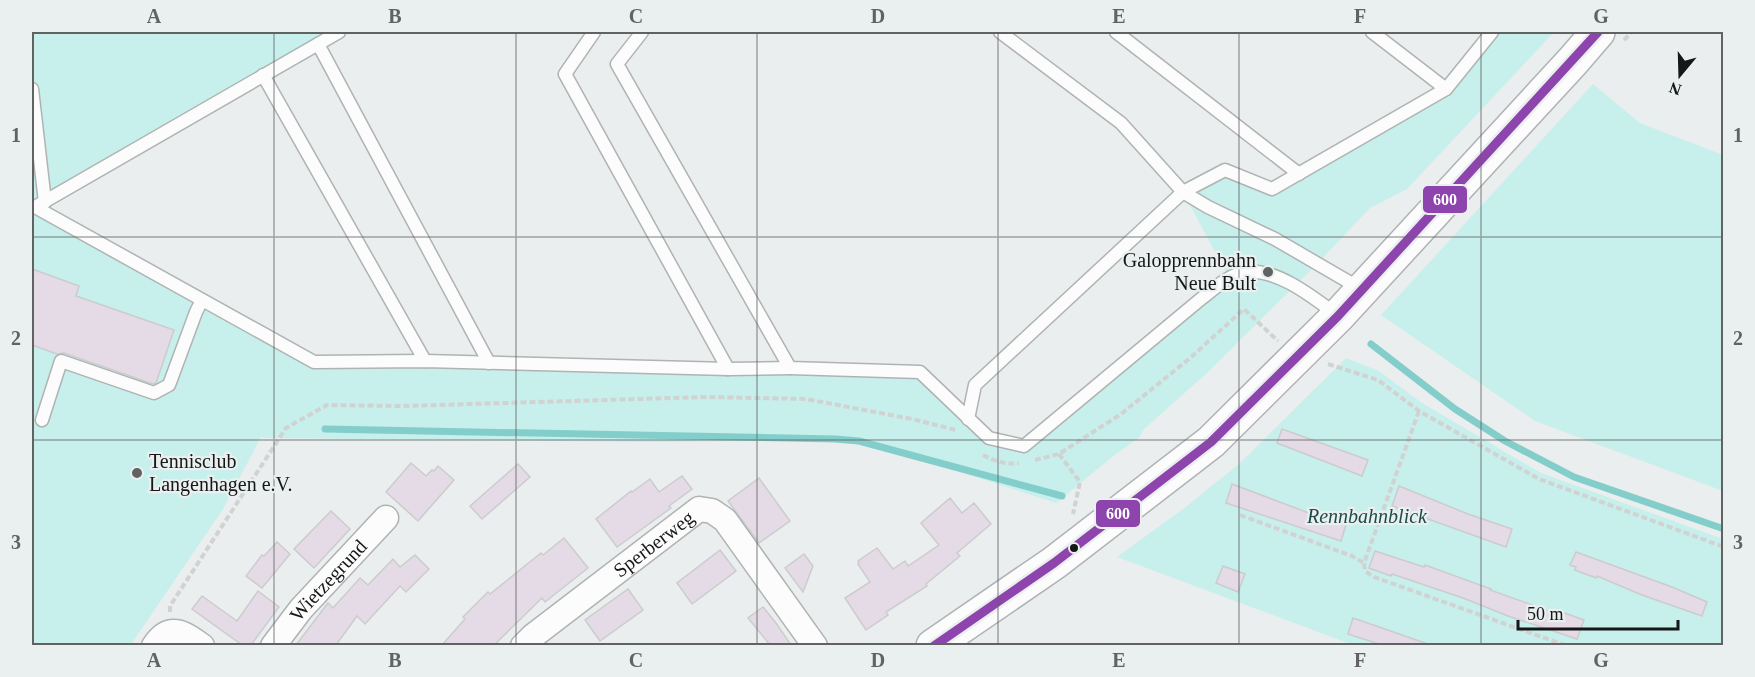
<svg xmlns="http://www.w3.org/2000/svg" width="1755" height="677" viewBox="0 0 1755 677" font-family="'Times New Roman',serif">
<style>
.green{fill:#c7efec}
.lines{fill:none;stroke-linecap:round;stroke-linejoin:round}
.stream{stroke:#83ceca;stroke-width:7}
.building{fill:#e4dbe6;stroke:#cccccd;stroke-width:1.5}
.lane-casing{stroke:#b0b3b3;stroke-width:15}
.street-casing{stroke:#b0b3b3;stroke-width:27}
.secondary-casing{stroke:#b0b3b3;stroke-width:36}
.path{stroke:#d1d2d2;stroke-width:4;stroke-dasharray:6 3;stroke-linecap:butt}
.lane{stroke:#fcfcfc;stroke-width:12}
.street{stroke:#fcfcfc;stroke-width:24}
.secondary{stroke:#fcfcfc;stroke-width:33}
.bus-1-casing{stroke:#eaefef;stroke-width:14}
.bus-1{stroke:#8e44ad;stroke-width:9}
.grid{fill:none;stroke:#616262;stroke-width:1.5;stroke-opacity:0.55}
.poi-dot{fill:#616262;stroke:#eaefef;stroke-width:2}
.bus-dot{fill:#161717;stroke:#eaefef;stroke-width:2}
.labels{text-anchor:middle;stroke-width:4.5;stroke-linejoin:round;paint-order:stroke}
.poi-label{font-size:20px;fill:#161717;stroke:#eaefef;text-anchor:end}
.park-label{font-size:20px;font-style:italic;fill:#1c4c49;stroke:#eaefef}
.street-label{font-size:20px;fill:#161717;stroke:#eaefef}
.line-badge{stroke:#eaefef;stroke-width:2}
.badge-label{font-size:16px;text-anchor:middle;font-weight:bold;fill:#fff}
.neatline{fill:none;stroke:#616262;stroke-width:2}
.grid-label{font-size:20px;text-anchor:middle;font-weight:bold;fill:#616262}
</style>
<rect width="100%" height="100%" fill="#ebeeee"/>
<g class="green">
<polygon points="32,32 339,32 36,207 314,362 920,372 989,438 1024,446 1229,278 1183,192 1225,170 1272,189 1446,89 1492,32 1554,32 1407,189 1370,208 1316,265 1207,373 1143,430 1139,438 1117,453 1056,503 942,466 854,440 650,442 268,438 261,437 223,509 130,646 32,645"/>
<polygon points="1593,84 1640,123 1723,155 1723,491 1535,421 1381,315"/>
<polygon points="1346,358 1379,371 1422,403 1541,473 1723,539 1723,645 1353,645 1117,557 1183,509 1239,464"/>
</g>
<g class="lines">
<g class="stream">
<polyline points="1371,344 1455,409 1505,441 1574,477 1724,529"/>
<polyline points="325,429 835,439 859,441 1062,496"/>
</g>
</g>
<g class="building">
<polygon points="32,269 79,286 76,296 174,330 156,383 153,384 64,353 57,354 32,345"/>
<polygon points="1282,429 1368,460 1362,476 1277,443"/>
<polygon points="411,463 426,476 432,470 434,471 438,466 454,480 418,521 386,492"/>
<polygon points="518,464 530,477 482,519 470,506"/>
<polygon points="682,476 692,489 669,506 671,508 617,547 596,519 631,491 632,492 650,479 659,492"/>
<polygon points="759,478 790,521 759,543 728,501"/>
<polygon points="1232,484 1322,518 1346,525 1341,541 1226,503"/>
<polygon points="1399,486 1468,514 1512,529 1506,547 1392,506"/>
<polygon points="950,498 962,513 974,503 991,524 957,553 960,556 926,584 927,586 886,612 888,615 866,630 845,598 870,582 858,564 859,563 858,561 877,548 893,569 905,561 908,566 939,545 921,523"/>
<polygon points="331,511 350,529 314,568 294,549"/>
<polygon points="564,538 588,568 545,602 542,598 494,645 442,645 465,619 463,617 488,592 490,594 541,553 543,555"/>
<polygon points="277,542 290,554 262,588 246,576 262,555 264,556"/>
<polygon points="720,550 736,571 692,604 677,583"/>
<polygon points="1375,551 1424,567 1425,565 1491,589 1490,590 1561,615 1562,612 1584,620 1577,639 1508,616 1463,598 1392,574 1391,576 1369,568"/>
<polygon points="1576,552 1672,587 1707,602 1702,616 1642,595 1597,576 1596,578 1575,570 1576,567 1570,565"/>
<polygon points="804,554 813,566 803,592 785,568"/>
<polygon points="415,555 429,569 406,592 400,586 365,624 357,616 336,645 296,645 328,603 333,608 360,578 368,585 393,559 400,567"/>
<polygon points="1223,566 1245,574 1238,592 1216,583"/>
<polygon points="628,589 643,610 600,641 585,620"/>
<polygon points="258,591 279,607 251,645 242,645 192,609 202,596 237,621"/>
<polygon points="763,607 776,623 791,645 770,645 748,618"/>
<polygon points="1353,618 1425,643 1424,645 1382,645 1348,634"/>
</g>
<g class="lines">
<defs>
<g id="lane">
<polyline points="339,32 35,207 314,362 425,361 728,369 790,368"/>
<polyline points="594,32 565,74 728,369"/>
<path d="M 642,32 L 617,64 L 790,368 L 920,372 L 989,438 L 1024,446 L 1202,298 C 1215,288 1230,274 1246,272 C 1277,268 1314,298 1337,315"/>
<polyline points="1000,32 1121,123 1183,192 1225,170 1272,189 1446,89 1492,32"/>
<polyline points="1116,32 1299,174"/>
<polyline points="1372,32 1446,89"/>
<polyline points="318,44 489,363"/>
<polyline points="263,75 425,361"/>
<polyline points="32,89 45,202"/>
<polyline points="968,419 975,385 1183,192 1208,207 1275,239 1361,289"/>
<polyline points="42,420 61,361 154,393 169,385 196,312 202,300"/>
</g>
<g id="street">
<path d="M 154,646 C 169,623 183,632 202,646"/>
<path id="s1" d="M 273,646 L 301,609 L 386,518"/>
<path id="s2" d="M 523,646 L 533,636 L 699,509 L 712,511 L 725,520 L 815,646"/>
</g>
<polyline id="secondary" points="933,646 1054,563 1211,442 1338,316 1573,61 1598,32"/>
</defs>
<use href="#lane" class="lane-casing"/>
<use href="#street" class="street-casing"/>
<use href="#secondary" class="secondary-casing"/>
<g class="path">
<polyline points="1624,40 1632,32"/>
<polyline points="1328,364 1378,380 1419,411 1539,479 1724,547"/>
<polyline points="1419,411 1364,563 1365,571 1374,577 1567,646"/>
<polyline points="1059,454 1080,482 1073,514"/>
<path d="M 983,455 C 995,461 1005,465 1019,463"/>
<polyline points="1035,460 1059,454 1121,414 1189,359 1244,309 1278,341"/>
<polyline points="1240,515 1352,556 1364,563"/>
<polyline points="170,612 170,606 286,428 327,405 403,406 707,397 806,399 912,419 956,430"/>
</g>
<use href="#lane" class="lane"/>
<use href="#street" class="street"/>
<use href="#secondary" class="secondary"/>
<defs>
<polyline id="bus-1" points="934,646 1054,563 1211,442 1338,316 1598,32"/>
</defs>
<use href="#bus-1" class="bus-1-casing"/>
<use href="#bus-1" class="bus-1"/>
</g>
<path class="grid" d="M 274,32 L 274,646M 516,32 L 516,646M 757,32 L 757,646M 998,32 L 998,646M 1239,32 L 1239,646M 1481,32 L 1481,646M 32,237 L 1724,237M 32,440 L 1724,440"/>
<g class="poi-dot">
<circle cx="1268" cy="272" r="6"/>
<circle cx="137" cy="473" r="6"/>
</g>
<circle class="bus-dot" cx="1074" cy="548" r="5"/>
<g class="labels">
<g class="poi-label">
<text x="1256" y="267">Galopprennbahn<tspan x="1256" dy="23">Neue Bult</tspan></text>
<text x="149" y="468" text-anchor="start">Tennisclub<tspan x="149" dy="23">Langenhagen e.V.</tspan></text>
</g>
<g class="park-label">
<text x="1367" y="523">Rennbahnblick</text>
</g>
<g class="street-label">
<text dy="7" stroke="none"><textPath href="#s2" startOffset="166">Sperberweg</textPath></text>
<text dy="7" stroke="none"><textPath href="#s1" startOffset="86">Wietzegrund</textPath></text>
</g>
</g>
<g class="line-badge">
<rect x="1422" y="185" width="46" height="29" rx="6" fill="#8e44ad"/>
<rect x="1095" y="499" width="46" height="29" rx="6" fill="#8e44ad"/>
</g>
<g class="badge-label">
<text x="1445" y="205">600</text>
<text x="1118" y="519">600</text>
</g>
<rect width="1755" height="677" fill="none" stroke="#eaefef" stroke-width="66"/>
<g transform="translate(1680 75) rotate(199)" stroke="#eaefef" stroke-width="4.5" paint-order="stroke">
<path d="M0-4.5L10 22L0 15L-10 22Z" fill="#161717"/>
<text y="-9" font-size="16" font-weight="bold" text-anchor="middle" fill="#161717">N</text>
</g>
<path d="M1518 620v9h160v-9" fill="none" stroke="#161717" stroke-width="3"/>
<text x="1527" y="620" font-size="18" fill="#161717" stroke="#eaefef" stroke-width="4.5" paint-order="stroke">50 m</text>
<rect x="33" y="33" width="1689" height="611" class="neatline"/>
<g class="grid-label">
<text x="154" y="23">A</text>
<text x="395" y="23">B</text>
<text x="636" y="23">C</text>
<text x="878" y="23">D</text>
<text x="1119" y="23">E</text>
<text x="1360" y="23">F</text>
<text x="1601" y="23">G</text>
<text x="16" y="142">1</text>
<text x="1738" y="142">1</text>
<text x="16" y="345">2</text>
<text x="1738" y="345">2</text>
<text x="16" y="549">3</text>
<text x="1738" y="549">3</text>
<text x="154" y="667">A</text>
<text x="395" y="667">B</text>
<text x="636" y="667">C</text>
<text x="878" y="667">D</text>
<text x="1119" y="667">E</text>
<text x="1360" y="667">F</text>
<text x="1601" y="667">G</text>
</g>
</svg>
